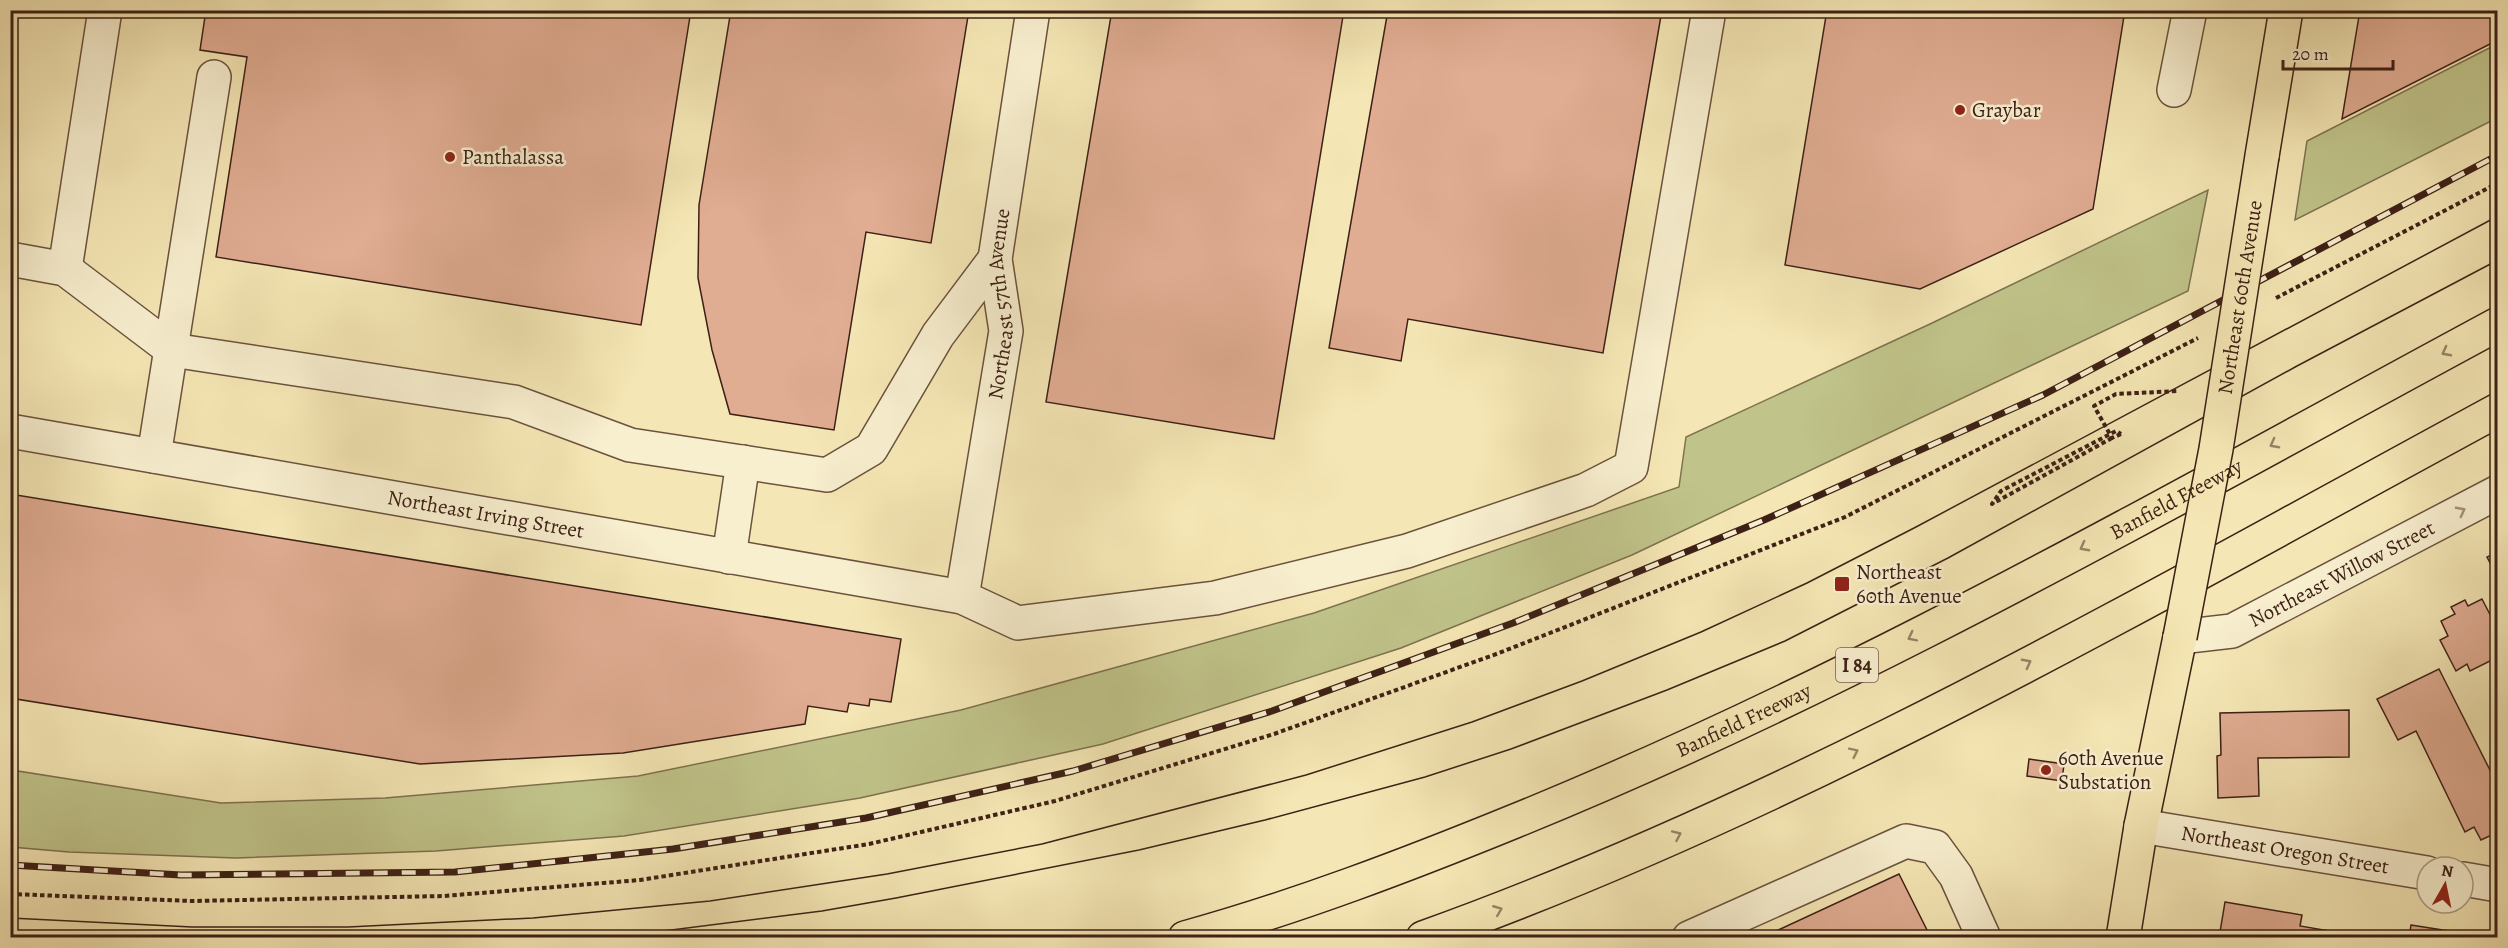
<svg xmlns="http://www.w3.org/2000/svg" width="2508" height="948" viewBox="0 0 2508 948" font-family="Alegreya,serif">
<style>
.green{fill:#c0c48a;stroke:#7e7250;stroke-width:1.5}
.building{fill:#e0ac92;stroke:#3d2016;stroke-width:1.5}
.lines{fill:none;stroke-linecap:round;stroke-linejoin:round}
.minor-casing{stroke:#6b523e;stroke-width:36}
.major-casing{stroke:#3d2016;stroke-width:36}
.highway-casing{stroke:#3d2016;stroke-width:36}
.path{stroke:#3d2016;stroke-width:4;stroke-dasharray:4.5 3;stroke-linecap:butt}
.minor{stroke:#f8efcf;stroke-width:33}
.major{stroke:#f5e7b5;stroke-width:33}
.highway{stroke:#f5e7b5;stroke-width:33}
.tram{stroke:#3d2016;stroke-width:1.5}
.rail-casing{stroke:#3d2016;stroke-width:7}
.rail{stroke:#f8efcf;stroke-width:4.5;stroke-dasharray:14;stroke-linecap:butt}
.major-bridge-casing{stroke:#3d2016;stroke-width:36;stroke-linecap:butt}
.path-bridge{stroke:#3d2016;stroke-width:4;stroke-dasharray:4.5 3;stroke-linecap:butt}
.major-bridge{stroke:#f5e7b5;stroke-width:33}
.oneway{stroke:#998466}
.oneway2{stroke:#a4927c}
.poi-dot{fill:#8f2418;stroke:#f8efcf;stroke-width:2}
.labels{text-anchor:middle;stroke-width:5;stroke-linejoin:round;paint-order:stroke}
.shield{fill:#f8efcf;stroke:#755e4e;stroke-width:1.5}
.shield-label{font-size:20px;font-weight:bold;fill:#3d2016}
.poi-label{font-size:21px;fill:#3d2016;stroke:#f8efcf;text-anchor:start}
.street-label{font-size:21px;fill:#3d2016;stroke:#f8efcf}
</style>
<rect width="100%" height="100%" fill="#f5e7b5"/>
<filter id="stains"><feTurbulence type="fractalNoise" baseFrequency=".00333" numOctaves="4"/><feColorMatrix values="0 0 0 0 .2 0 0 0 0 .09 0 0 0 0 .02 0 0 0 .5 -.17"/></filter>
<radialGradient id="worn" r=".72"><stop offset=".6" stop-color="#630" stop-opacity="0"/><stop offset="1" stop-color="#630" stop-opacity=".3"/></radialGradient>
<g class="green">
<polygon points="2497,44 2497,118 2295,220 2307,141"/>
<polygon points="2208,190 2188,291 1632,555 1401,648 1103,744 860,798 624,836 436,851 236,858 69,852 11,847 11,770 221,803 385,798 638,776 961,710 1314,613 1679,487 1686,437 1930,324"/>
</g>
<g class="building">
<polygon points="206,10 691,10 641,325 216,257 247,57 200,50"/>
<polygon points="731,10 969,10 931,243 866,232 834,430 730,414 712,350 698,278 699,205"/>
<polygon points="1112,10 1344,10 1274,439 1046,402"/>
<polygon points="1388,10 1662,10 1603,353 1408,319 1401,361 1329,348"/>
<polygon points="1827,10 2125,10 2093,209 1920,289 1785,265"/>
<polygon points="2360,10 2498,10 2498,40 2342,119"/>
<polygon points="10,494 901,639 891,702 870,699 869,706 849,703 847,712 808,706 805,724 623,753 420,764 10,698"/>
<polygon points="2498,552 2498,578 2487,557"/>
<polygon points="2482,599 2498,630 2498,657 2470,671 2467,664 2456,671 2440,640 2448,636 2441,621 2455,614 2451,607 2465,600 2468,606"/>
<polygon points="2439,669 2498,786 2498,832 2481,840 2474,827 2465,832 2416,731 2398,740 2377,699"/>
<polygon points="2349,710 2349,757 2258,758 2259,796 2218,798 2217,756 2221,755 2220,713"/>
<polygon points="2029,759 2064,764 2062,781 2027,776"/>
<polygon points="1899,874 1931,938 1761,938"/>
<polygon points="2225,902 2302,915 2300,926 2330,931 2329,938 2219,938"/>
<polygon points="2411,925 2487,937 2487,938 2409,938"/>
</g>
<g class="lines">
<defs>
<g id="minor">
<polyline points="2174,90 2190,10"/>
<polyline points="10,259 65,269 172,350 514,402 630,445 827,475 871,449 938,335 995,259"/>
<polyline points="65,269 105,10"/>
<path id="s1" d="M 10,431 L 962,597 L 1018,623 L 1215,598 L 1407,551 L 1586,490 L 1631,467 L 1709,10"/>
<polyline points="154,456 214,77"/>
<polyline points="729,557 743,462"/>
<path id="s2" d="M 962,597 L 1006,331 L 995,259 L 1033,10"/>
<path id="s3" d="M 2180,637 L 2232,631 L 2498,492"/>
<path id="s4" d="M 2141,826 L 2427,873"/>
<polyline points="2463,879 2498,885"/>
<polyline points="1689,938 1906,841 1935,847 1956,876 1984,938"/>
</g>
<g id="major">
<polyline points="2262,156 2286,10"/>
<polyline points="2123,938 2141,826 2180,637"/>
</g>
<g id="highway">
<path id="s5" d="M 1185,938 C 1297,907 1407,865 1515,821 C 1855,683 2175,498 2498,324"/>
<path d="M 1423,938 C 1799,803 2147,600 2498,410"/>
</g>
</defs>
<use href="#minor" class="minor-casing"/>
<use href="#major" class="major-casing"/>
<use href="#highway" class="highway-casing"/>
<g class="path">
<polyline points="2276,298 2498,183"/>
<polyline points="2112,438 1992,504 2001,491 2116,431 2121,434"/>
<polyline points="10,894 192,901 444,896 640,880 869,844 1055,801 1274,734 1499,653 1845,517 2198,338"/>
</g>
<use href="#minor" class="minor"/>
<use href="#major" class="major"/>
<use href="#highway" class="highway"/>
<g class="tram">
<polyline points="10,918 192,927 348,927 533,918 710,901 887,874 1042,844 1306,775 1472,722 1582,681 1701,632 1807,583 1916,527 2498,216"/>
<polyline points="608,938 822,911 896,898 1139,850 1265,820 1425,777 1511,749 1667,690 1785,641 1948,558 2297,366 2498,260"/>
</g>
<defs>
<polyline id="rail" points="10,865 181,875 455,872 673,849 866,818 1073,771 1272,711 1513,623 1764,520 2043,395 2498,155"/>
</defs>
<use href="#rail" class="rail-casing"/>
<use href="#rail" class="rail"/>
<defs>
<g id="major-bridge">
<path id="s6" d="M 2180,637 L 2216,449 L 2262,156"/>
</g>
</defs>
<use href="#major-bridge" class="major-bridge-casing"/>
<polyline class="path-bridge" points="2121,434 2112,438 2094,406 2116,394 2178,391"/>
<use href="#major-bridge" class="major-bridge"/>
</g>
<defs><path id="oneway-chevron" d="M-2-3.5L2.5 0L-2 3.5" fill="none" stroke-width="1.6" stroke-linecap="round" stroke-linejoin="round" transform="scale(1.5)"/></defs>
<g class="oneway">
<use href="#oneway-chevron" transform="translate(2446 352) rotate(152)"/>
<use href="#oneway-chevron" transform="translate(2274 444) rotate(152)"/>
<use href="#oneway-chevron" transform="translate(2084 547) rotate(152)"/>
<use href="#oneway-chevron" transform="translate(1912 637) rotate(153)"/>
<use href="#oneway-chevron" transform="translate(2027 663) rotate(-28)"/>
<use href="#oneway-chevron" transform="translate(1854 752) rotate(-26)"/>
<use href="#oneway-chevron" transform="translate(1677 835) rotate(-24)"/>
<use href="#oneway-chevron" transform="translate(1498 910) rotate(-22)"/>
</g>
<use class="oneway2" href="#oneway-chevron" transform="translate(2461 511) rotate(-28)"/>
<g class="poi-dot">
<circle cx="1960" cy="110" r="6"/>
<circle cx="450" cy="157" r="6"/>
<rect x="1834" y="576" width="16" height="16" rx="3"/>
<circle cx="2046" cy="770" r="6"/>
</g>
<g class="labels">
<rect class="shield" x="1836" y="648" width="42" height="34" rx="4.5"/>
<g class="shield-label">
<text x="1857" y="672">I 84</text>
</g>
<g class="poi-label">
<text x="1972" y="117">Graybar</text>
<text x="462" y="164">Panthalassa</text>
<text x="1856" y="579">Northeast<tspan x="1856" dy="24">60th Avenue</tspan></text>
<text x="2058" y="765">60th Avenue<tspan x="2058" dy="24">Substation</tspan></text>
</g>
<g class="street-label">
<text dy="7" stroke="none"><textPath href="#s6" startOffset="345">Northeast 60th Avenue</textPath></text>
<text dy="7" stroke="none"><textPath href="#s2" startOffset="297">Northeast 57th Avenue</textPath></text>
<text dy="7" stroke="none"><textPath href="#s5" startOffset="1086">Banfield Freeway</textPath></text>
<text dy="7" stroke="none"><textPath href="#s1" startOffset="483">Northeast Irving Street</textPath></text>
<text dy="7" stroke="none"><textPath href="#s3" startOffset="176">Northeast Willow Street</textPath></text>
<text dy="7" stroke="none"><textPath href="#s5" startOffset="600">Banfield Freeway</textPath></text>
<text dy="7" stroke="none"><textPath href="#s4" startOffset="146">Northeast Oregon Street</textPath></text>
</g>
</g>
<rect width="2508" height="948" fill="none" stroke="#f5e7b5" stroke-width="36"/>
<rect x="12" y="12" width="2484" height="924" fill="none" stroke="#3d2016" stroke-width="3"/>
<rect x="18" y="18" width="2472" height="912" fill="none" stroke="#3d2016" stroke-width="1.5"/>
<g transform="translate(2445 885) rotate(9)"><circle r="28" fill="#f8efcf" stroke="#ad9c85" stroke-width="1.5"/>
<path d="M0-4.5L10 22L0 15L-10 22Z" fill="#8f2418"/>
<text y="-9" font-size="16" font-weight="bold" text-anchor="middle" fill="#3d2016">N</text>
</g>
<path d="M2283 60v9h110v-9" fill="none" stroke="#3d2016" stroke-width="3"/>
<text x="2292" y="60" font-size="18" fill="#3d2016" stroke="#f8efcf" stroke-width="4.5" paint-order="stroke">20 m</text>
<rect width="100%" height="100%" filter="url(#stains)"/>
<rect width="100%" height="100%" fill="url(#worn)"/>
</svg>
